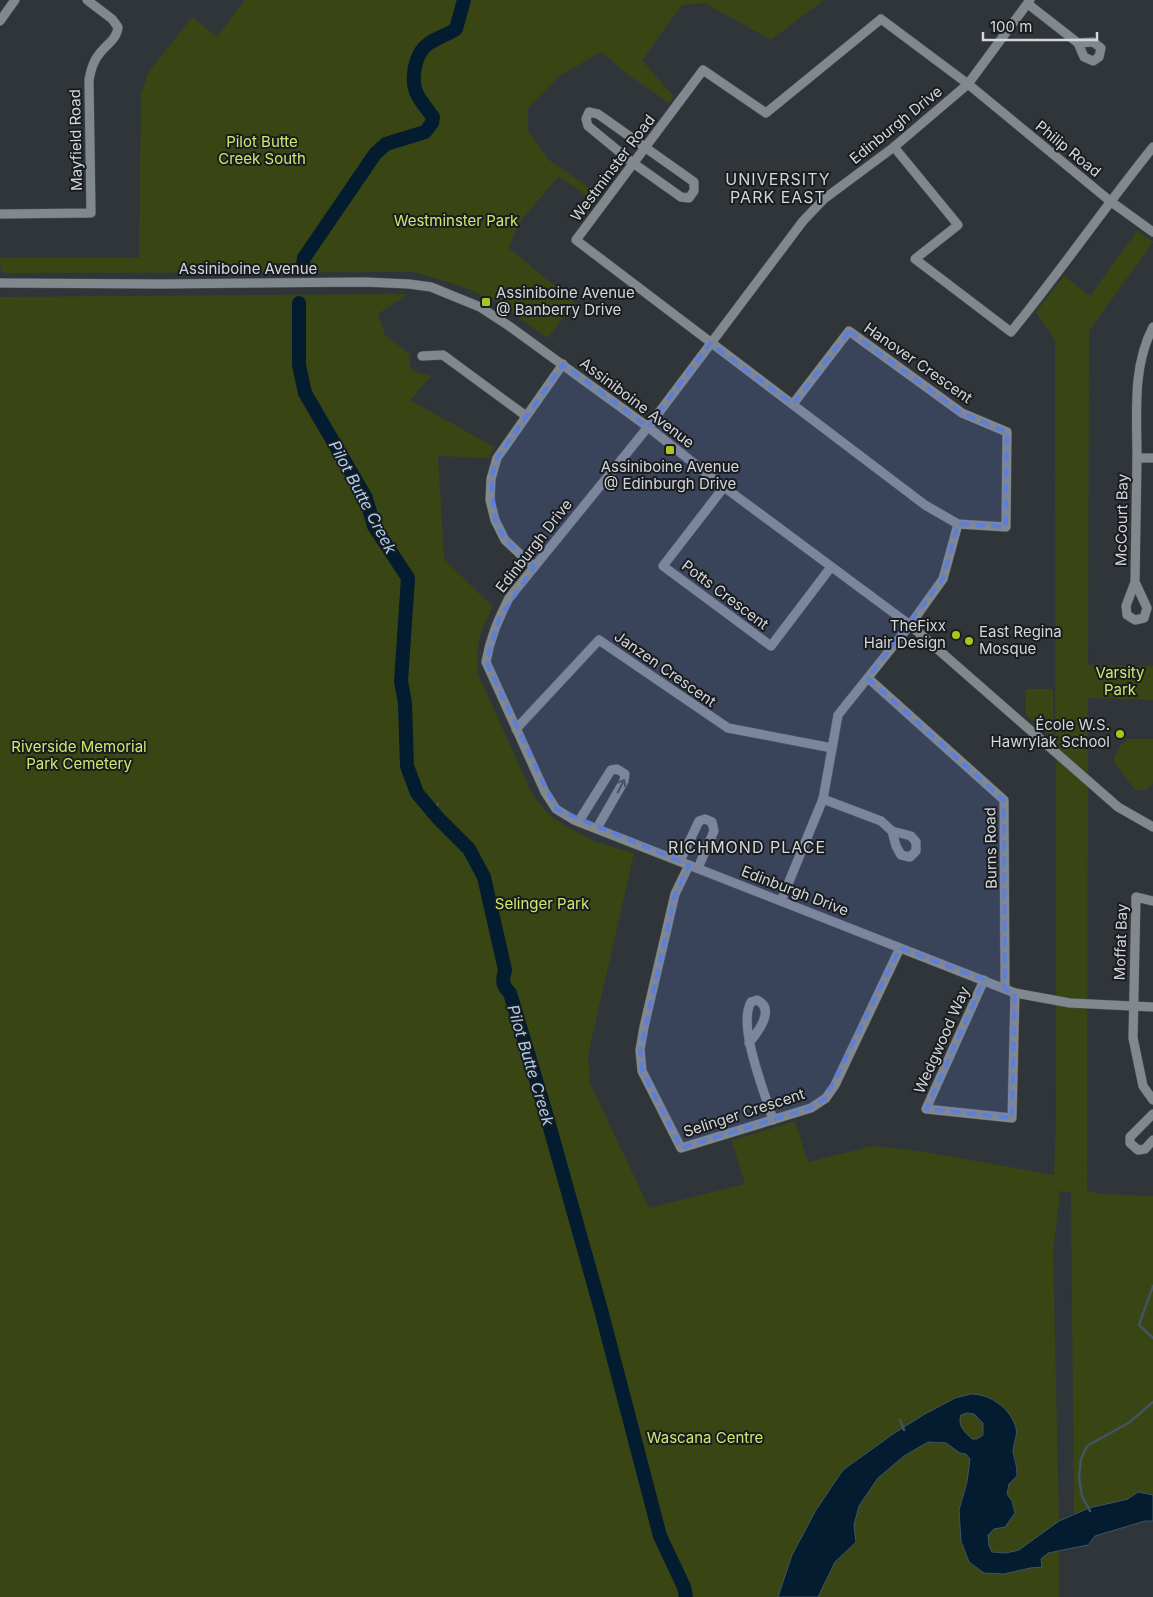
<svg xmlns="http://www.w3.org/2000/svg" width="1153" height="1597" viewBox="0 0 1153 1597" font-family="Inter,sans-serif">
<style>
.green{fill:#3a4514}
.water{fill:#031c30;stroke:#415463;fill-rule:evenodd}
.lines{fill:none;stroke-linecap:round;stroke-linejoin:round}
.stream{stroke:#415463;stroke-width:2.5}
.river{stroke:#031c30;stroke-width:14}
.minor-casing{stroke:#4c5155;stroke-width:10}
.minor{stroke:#82898e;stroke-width:9}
.oneway{stroke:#44484b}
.marked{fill:#5d7ed9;fill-opacity:0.2;stroke:#5d7ed9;stroke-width:4;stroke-dasharray:10 6;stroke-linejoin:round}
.poi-dot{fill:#a9c71a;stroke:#1a1c1f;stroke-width:2}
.labels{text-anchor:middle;stroke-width:4;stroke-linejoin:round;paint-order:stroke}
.street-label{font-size:15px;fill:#d3d7da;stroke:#1a1c1f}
.park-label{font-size:15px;fill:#ceea6c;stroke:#1a1c1f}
.poi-label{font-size:15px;fill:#d3d7da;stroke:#1a1c1f;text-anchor:start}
.neighbourhood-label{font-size:16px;letter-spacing:1px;fill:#d3d7da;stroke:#1a1c1f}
.water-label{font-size:16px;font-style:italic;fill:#a9cff1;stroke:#1a1c1f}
</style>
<rect width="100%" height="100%" fill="#30353a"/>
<g class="green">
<polygon points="245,0 824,0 771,40 705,3 682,5 642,60 674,97 669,103 630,76 601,52 559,76 528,108 528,131 549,160 601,196 596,203 559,176 518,224 509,248 575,303 547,338 497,302 461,286 414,272 6,273 1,271 0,258 139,258 141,95 148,73 192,17 217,37"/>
<path d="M 1137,231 L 1153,242 L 1089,331 L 1088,665 L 1153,666 L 1153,700 L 1088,698 L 1087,1191 L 1100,1194 L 1153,1196 L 1153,1494 L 1138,1492 L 1128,1499 L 1089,1508 L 1074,1515 L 1071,1192 L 1060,1191 L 1053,1252 L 1059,1521 L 1019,1550 L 1006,1553 L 992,1553 L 989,1546 L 988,1535 L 1012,1501 L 1007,1495 L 1009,1484 L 1017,1463 L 1013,1450 L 1017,1430 L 971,1394 L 955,1398 L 925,1414 L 893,1434 L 843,1470 L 816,1510 L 792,1555 L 778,1597 L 0,1597 L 0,297 L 406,294 L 402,298 L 378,314 L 385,335 L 410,354 L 410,367 L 418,373 L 431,376 L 410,400 L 494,447 L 489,458 L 438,456 L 444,559 L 493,607 C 479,634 476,642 478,674 L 533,796 L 549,815 L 569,828 L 596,842 L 634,853 L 588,1055 L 590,1083 L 649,1208 L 745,1184 L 732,1141 L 795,1121 L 808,1162 L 873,1146 L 919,1151 L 1054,1175 L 1056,1123 L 1055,340 L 1036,312 L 1064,276 L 1090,296 Z"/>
<polygon points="1026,689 1053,689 1053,736 1051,737 1026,715"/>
<polygon points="1129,739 1153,739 1153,783 1147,790 1135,790 1113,760 1121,745"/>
<path d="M 967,1413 L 974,1414 L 983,1423 C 984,1432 983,1439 972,1439 C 965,1432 957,1426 961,1414 Z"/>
<path d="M 928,1442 L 946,1443 L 960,1453 L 966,1454 L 970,1459 L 967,1482 L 959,1510 L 1004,1574 L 1030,1568 L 1041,1567 L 1041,1558 L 1048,1553 L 1059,1549 L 1059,1597 L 818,1597 L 835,1562 L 856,1542 C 855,1537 854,1532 854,1526 C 855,1489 899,1458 928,1442 Z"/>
</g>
<path class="water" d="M 971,1394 C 991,1394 1011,1409 1016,1428 C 1018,1435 1013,1444 1013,1452 C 1015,1461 1017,1466 1017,1476 L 1009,1484 L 1007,1494 L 1012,1501 L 1015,1513 L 1005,1527 L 994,1529 L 988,1535 L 989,1546 L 992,1552 L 1006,1553 L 1019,1550 L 1059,1521 L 1089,1508 L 1128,1499 L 1138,1492 L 1153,1495 L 1153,1521 L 1145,1521 L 1095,1536 L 1088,1545 L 1048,1553 L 1041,1559 L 1042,1567 L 1030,1568 L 1004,1574 L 984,1573 L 969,1562 L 961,1541 L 959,1510 L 967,1482 L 970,1459 L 966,1454 L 960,1453 L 946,1443 L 928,1442 L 904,1456 L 878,1478 L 859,1506 L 854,1525 L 856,1542 L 835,1562 L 818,1597 L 778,1597 L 792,1555 L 816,1510 L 843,1470 L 893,1434 L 925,1414 L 955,1398 ZM 967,1413 L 974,1414 L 983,1423 L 983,1435 L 977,1439 L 972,1439 C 965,1432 957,1426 961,1415 Z"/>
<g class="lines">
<g class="stream">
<polyline points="435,813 436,807 438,804"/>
<polyline points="1153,1286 1139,1325 1153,1338"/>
<polyline points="900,1420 904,1430"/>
<polyline points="1090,1511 1082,1496 1079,1478 1081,1459 1087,1446 1130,1422 1153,1402"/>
</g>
<g class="river">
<path d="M 303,264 L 304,258 L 375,154 L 386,144 L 425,132 L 432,123 L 433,117 C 428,110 421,102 417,94 C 410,80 415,53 428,44 C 436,38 447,35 456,29 L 464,0"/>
<path d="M 299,303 L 299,365 L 305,393 L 366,498 L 374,526 L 408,578 L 401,681 L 405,703 L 407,766 L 417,793 L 438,818 L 469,849 L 484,877 L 505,970 C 502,981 502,985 510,993 L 545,1110 L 601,1310 L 660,1536 L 684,1587 L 686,1597"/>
</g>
<defs>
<g id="minor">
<path d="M 1030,0 L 968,84 L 894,147 L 824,199 L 803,221 L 648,427 L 509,598 C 498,620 490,638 486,662 L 545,792 L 556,809 L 574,820 L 1015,993 L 1070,1003 L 1153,1007"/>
<polyline points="1028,4 1078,43 1084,57 1093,61 1099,57 1101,48 1093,42 1078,43"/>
<polyline points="0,21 15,0"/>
<polygon points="589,112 598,114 694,182 694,191 689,198 681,197 633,163 588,126 586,119"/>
<path d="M 894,147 L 958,225 L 915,259 L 1011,332 C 1060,272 1104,208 1153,147"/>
<path d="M 0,214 L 91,213 L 89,80 C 91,70 93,61 100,53 C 107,44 117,39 118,27 L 112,19 L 87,0"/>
<polyline points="0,283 163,284 365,282 409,284 431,287 480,307 509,326 648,427 724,487 910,625 1118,807 1153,827"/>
<path d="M 1153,327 C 1132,367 1137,414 1137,458 L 1153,458"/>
<polyline points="422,356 443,355 526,416"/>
<polyline points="793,404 849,331 962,413 1007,432 1006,527 958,524 925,505 576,240 703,70 766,113 881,19 968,84 1110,201 1153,232"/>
<polyline points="724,487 663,566 771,646 831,567"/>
<polyline points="534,567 505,540 495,520 490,500 491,479 497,458 563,364"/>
<polyline points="1135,582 1147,608 1144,618 1135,620 1127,615 1126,606 1135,582 1137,458"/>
<polyline points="868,678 1004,800 1005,989"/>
<polyline points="516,729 599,640 728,728 832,748"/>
<polyline points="823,799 881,821 892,831 911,836 916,842 916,851 910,857 901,855 896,846 892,831"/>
<polyline points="579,821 611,770 617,769 625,774 624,781 597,828"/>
<polyline points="680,861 699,821 705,819 712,822 714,831 698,868"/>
<polyline points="689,865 675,894 644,1027 640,1050 642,1071 681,1148 811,1108 826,1098 835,1085 900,948"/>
<polyline points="781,901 823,799 838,715 910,625 943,579 958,524"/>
<polyline points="1153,901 1136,897 1133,1038 1143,1086 1153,1100"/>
<polyline points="984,980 926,1109 1012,1118 1015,993"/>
<path d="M 749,1043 C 758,1032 776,1009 757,1000 L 751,1002 C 737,1026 765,1093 773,1120"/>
<polyline points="1153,1114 1130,1137 1130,1143 1138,1150 1145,1149 1153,1140"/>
</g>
</defs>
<use href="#minor" class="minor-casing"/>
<use href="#minor" class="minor"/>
</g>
<defs><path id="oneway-shaft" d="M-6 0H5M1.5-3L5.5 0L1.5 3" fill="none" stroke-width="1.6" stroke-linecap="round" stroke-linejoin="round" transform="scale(1.25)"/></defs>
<use class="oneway" href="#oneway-shaft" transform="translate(621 786) rotate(-63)"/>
<path class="marked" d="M 849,331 L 962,413 L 1007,432 L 1006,527 L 958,524 L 943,579 L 868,678 L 1004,800 L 1005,989 L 1015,993 L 1012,1118 L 926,1109 L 984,980 L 900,948 L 826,1098 L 811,1108 L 681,1148 L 642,1071 L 640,1050 L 675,894 L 689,865 L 556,809 L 486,662 L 499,619 L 534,567 L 505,540 L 495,520 L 491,479 L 497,458 L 563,364 L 648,427 L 710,343 L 793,404 Z"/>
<g class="poi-dot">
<rect x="481" y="297" width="10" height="10" rx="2.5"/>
<rect x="665" y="445" width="10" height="10" rx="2.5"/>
<circle cx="956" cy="635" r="5"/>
<circle cx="969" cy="641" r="5"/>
<circle cx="1120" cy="734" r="5"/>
</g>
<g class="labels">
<g class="street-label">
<text transform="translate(896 125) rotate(-39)" y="5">Edinburgh Drive</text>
<text transform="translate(76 140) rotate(-91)" y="5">Mayfield Road</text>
<text transform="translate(1068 149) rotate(39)" y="5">Philip Road</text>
<text transform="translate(613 168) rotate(-53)" y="5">Westminster Road</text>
<text x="248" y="274">Assiniboine Avenue</text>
<text transform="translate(918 363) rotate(35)" y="5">Hanover Crescent</text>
<text transform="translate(637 403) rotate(37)" y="5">Assiniboine Avenue</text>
<text transform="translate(1122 520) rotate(-89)" y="5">McCourt Bay</text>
<text transform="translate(534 546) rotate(-52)" y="5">Edinburgh Drive</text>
<text transform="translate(725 595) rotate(37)" y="5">Potts Crescent</text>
<text transform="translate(665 669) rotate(35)" y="5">Janzen Crescent</text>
<text transform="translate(991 848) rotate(-91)" y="5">Burns Road</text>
<text transform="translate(795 891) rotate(21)" y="5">Edinburgh Drive</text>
<text transform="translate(1121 942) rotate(-88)" y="5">Moffat Bay</text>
<text transform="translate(942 1040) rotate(-66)" y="5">Wedgwood Way</text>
<text transform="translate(744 1113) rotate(-18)" y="5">Selinger Crescent</text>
</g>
<g class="park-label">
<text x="262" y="147">Pilot Butte<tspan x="262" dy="17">Creek South</tspan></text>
<text x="456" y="226">Westminster Park</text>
<text x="1120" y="678">Varsity<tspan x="1120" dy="17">Park</tspan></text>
<text x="79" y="752">Riverside Memorial<tspan x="79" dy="17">Park Cemetery</tspan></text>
<text x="542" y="909">Selinger Park</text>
<text x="705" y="1443">Wascana Centre</text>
</g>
<g class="poi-label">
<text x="496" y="298">Assiniboine Avenue<tspan x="496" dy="17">@ Banberry Drive</tspan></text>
<text x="670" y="472" text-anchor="middle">Assiniboine Avenue<tspan x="670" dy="17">@ Edinburgh Drive</tspan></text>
<text x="946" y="631" text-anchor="end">TheFixx<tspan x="946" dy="17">Hair Design</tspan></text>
<text x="979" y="637">East Regina<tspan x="979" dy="17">Mosque</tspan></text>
<text x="1110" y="730" text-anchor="end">École W.S.<tspan x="1110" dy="17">Hawrylak School</tspan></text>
</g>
<g class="neighbourhood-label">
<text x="778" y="185">UNIVERSITY<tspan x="778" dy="18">PARK EAST</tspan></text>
<text x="747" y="853">RICHMOND PLACE</text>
</g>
<g class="water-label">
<text transform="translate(363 497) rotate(62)" y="6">Pilot Butte Creek</text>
<text transform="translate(531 1065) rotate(73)" y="6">Pilot Butte Creek</text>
</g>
</g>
<path d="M983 32v8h114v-8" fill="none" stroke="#d3d7da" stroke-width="2.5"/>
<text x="990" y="32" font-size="15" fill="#d3d7da" stroke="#1a1c1f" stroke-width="4" paint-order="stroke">100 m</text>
</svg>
